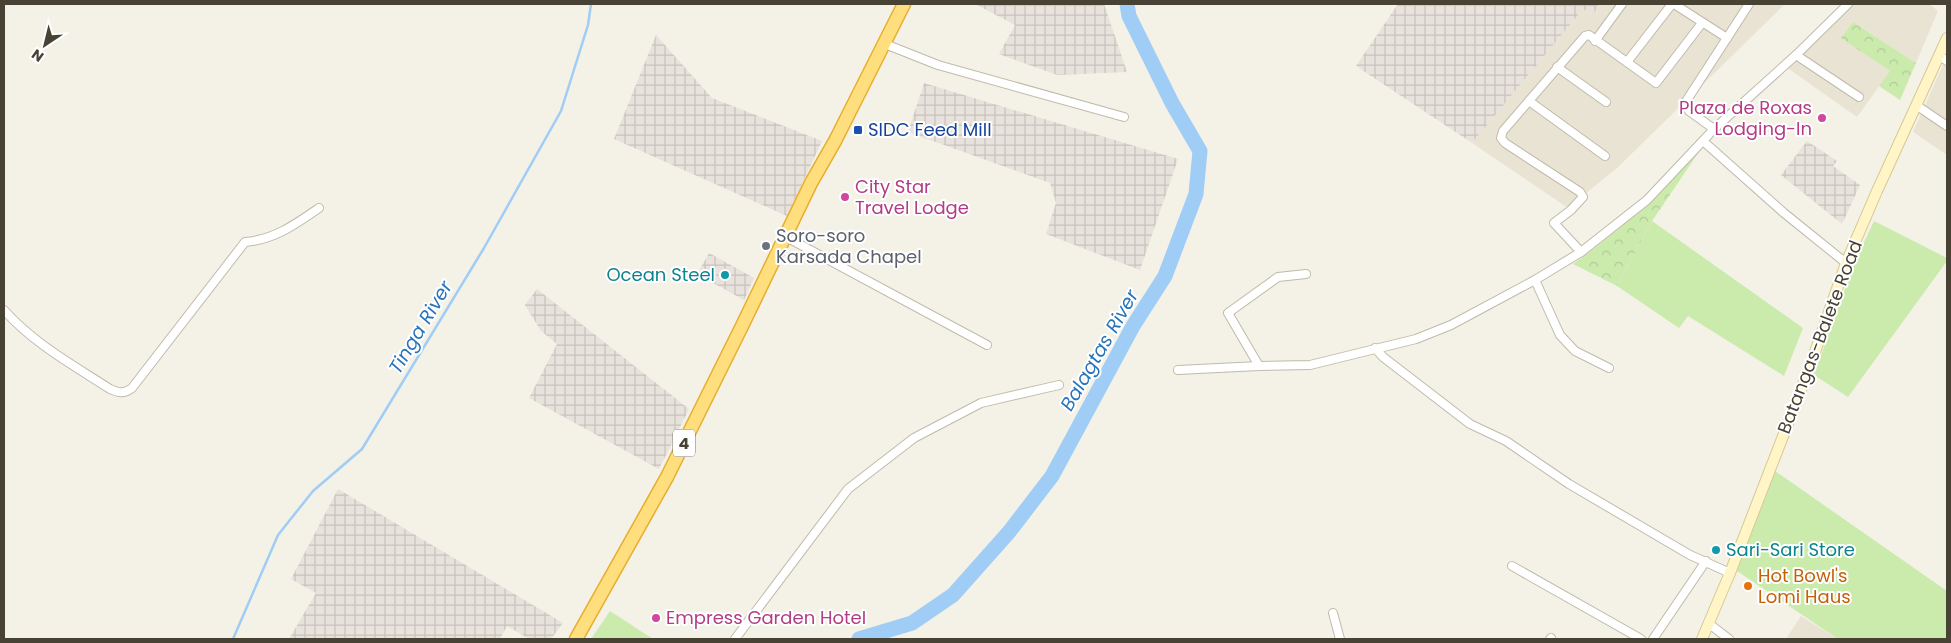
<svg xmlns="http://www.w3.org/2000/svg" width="1951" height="643" viewBox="0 0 1951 643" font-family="Poppins,sans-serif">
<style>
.residential{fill:#e9e3d4}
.industrial{fill:url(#industrial-grid)}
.grass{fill:#cbebad}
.forest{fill:url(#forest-crowns)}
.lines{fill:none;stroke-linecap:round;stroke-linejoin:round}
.stream{stroke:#9fcdf5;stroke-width:2.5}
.river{stroke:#9fcdf5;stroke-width:15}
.minor-casing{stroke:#c0baa9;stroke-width:10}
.secondary-casing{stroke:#d7c994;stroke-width:12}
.trunk-casing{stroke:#e7ae2e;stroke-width:15}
.minor{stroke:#fff;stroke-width:8}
.secondary{stroke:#fff5c6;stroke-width:10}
.trunk{stroke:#ffde7e;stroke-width:12}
.hotel-dot{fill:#d1479c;stroke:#fff;stroke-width:2}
.transit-dot{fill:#1a4fb4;stroke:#fff;stroke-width:2}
.worship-dot{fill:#6b7280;stroke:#fff;stroke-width:2}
.culture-dot{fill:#0f9aa8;stroke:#fff;stroke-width:2}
.food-dot{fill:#e8710a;stroke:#fff;stroke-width:2}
.labels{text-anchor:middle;stroke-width:4;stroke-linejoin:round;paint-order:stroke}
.shield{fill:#fff;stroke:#7f7b72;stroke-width:1}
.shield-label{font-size:16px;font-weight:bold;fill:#484235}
.hotel-label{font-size:18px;fill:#b23c85;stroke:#fff;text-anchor:start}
.transit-label{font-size:18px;fill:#164399;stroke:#fff;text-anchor:start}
.worship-label{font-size:18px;fill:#5b616d;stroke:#fff;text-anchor:start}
.culture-label{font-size:18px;fill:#0d838f;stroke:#fff;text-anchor:end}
.street-label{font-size:18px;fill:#484235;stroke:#fff}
.food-label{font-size:18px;fill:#c56008;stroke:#fff;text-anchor:start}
.water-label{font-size:19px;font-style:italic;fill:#2774bb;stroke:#fff}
</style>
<defs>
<pattern id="industrial-grid" width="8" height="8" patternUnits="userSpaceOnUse" patternTransform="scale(1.25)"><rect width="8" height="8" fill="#e7e2db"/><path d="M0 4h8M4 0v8" fill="none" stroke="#c8c3bd"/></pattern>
<pattern id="forest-crowns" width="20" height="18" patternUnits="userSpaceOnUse" patternTransform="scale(1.25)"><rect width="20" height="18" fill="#cbebad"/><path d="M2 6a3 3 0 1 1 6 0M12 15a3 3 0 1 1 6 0" fill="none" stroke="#b0cb95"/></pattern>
</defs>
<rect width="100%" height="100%" fill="#f4f1e7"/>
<g class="residential">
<polygon points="1599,4 1785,4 1618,167 1568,208 1472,143 1583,9 1592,15"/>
<polygon points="1852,4 1929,4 1938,11 1916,63 1853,22 1842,38 1890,71 1857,117 1786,67"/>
<polygon points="1947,56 1947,155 1913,132"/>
<polygon points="1801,616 1838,639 1786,639"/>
</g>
<g class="industrial">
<polygon points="975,4 1104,4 1127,72 1057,75 999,54 1015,25"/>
<polygon points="1398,4 1599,4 1593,15 1583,9 1472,143 1356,66"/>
<polygon points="656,35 712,98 822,141 787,216 614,139"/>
<polygon points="924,83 1178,159 1140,270 1046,234 1056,203 1050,183 908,132"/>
<polygon points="1807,141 1837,161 1833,166 1860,185 1842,224 1781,175"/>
<polygon points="709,253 754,278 744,300 697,274"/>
<polygon points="537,289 689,409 659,469 529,398 557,344 541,331 525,305"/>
<polygon points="338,489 563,623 551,639 529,639 507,626 500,639 289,639 316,593 291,579"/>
</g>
<g class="grass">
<polygon points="1652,221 1803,328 1784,376 1688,316 1679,328 1617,286"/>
<polygon points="1874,221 1947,258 1947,261 1848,397 1814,375 1854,264"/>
<polygon points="1775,471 1947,591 1947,639 1838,639 1737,571"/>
<polygon points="610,611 653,639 591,639"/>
</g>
<g class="forest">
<polygon points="1853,22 1916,63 1900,100 1879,86 1890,71 1841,38"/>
<path d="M 1703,146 L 1652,221 L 1617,286 L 1573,264 C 1622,230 1662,189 1703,146 Z"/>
</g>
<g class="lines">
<polyline class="stream" points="233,639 278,535 313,491 362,449 484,248 561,111 588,25 591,4"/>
<polyline class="river" points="859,639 912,623 953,595 1009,532 1052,476 1133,326 1165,276 1196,194 1200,151 1172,103 1129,16 1127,4"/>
<defs>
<g id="minor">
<polyline points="1674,4 1727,38"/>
<polyline points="1595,41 1622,4"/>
<polyline points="885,44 938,65 1124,117"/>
<polyline points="1796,55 1859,97"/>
<polyline points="1940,56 1947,61"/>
<polyline points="1627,62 1672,4"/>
<polyline points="1557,67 1606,102"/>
<polyline points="1529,101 1605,156"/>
<polyline points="1916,105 1947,126"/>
<polyline points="1714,129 1689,111 1685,103 1749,4"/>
<polyline points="1703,141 1784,213 1846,263"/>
<polyline points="786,237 987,345"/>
<polyline points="1581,252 1554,223 1571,210 1583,197 1580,192 1505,143 1501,138 1503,131 1585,36 1589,35 1656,83 1702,23"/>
<polyline points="1535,280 1560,335 1575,351 1609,368"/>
<path d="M 4,310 C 33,343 73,365 110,389 C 119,393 124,394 132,388 L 245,242 C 274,240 296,224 319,208"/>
<polyline points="1375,348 1383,357 1470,424 1506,441 1569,484 1690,555 1730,573"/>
<polyline points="1259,366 1228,313 1278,277 1306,274"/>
<polyline points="1178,370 1259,366 1310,365 1416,339 1451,325 1535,280 1581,252 1647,200 1714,129 1796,55 1848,4"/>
<polyline points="1512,566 1641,639"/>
<polyline points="1333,613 1340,639"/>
<polyline points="1708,623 1729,639"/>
<polyline points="735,639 848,489 914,438 981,403 1059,385"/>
<polyline points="1550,639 1551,638"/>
<polyline points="1653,639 1706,561"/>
</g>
<polyline id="secondary" points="1702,639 1730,573 1809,369 1846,263 1877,191 1947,38"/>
<polyline id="trunk" points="576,639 667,477 742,326 811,183 835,141 904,4"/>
</defs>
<use href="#minor" class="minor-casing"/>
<use href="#secondary" class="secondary-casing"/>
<use href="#trunk" class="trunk-casing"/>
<use href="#minor" class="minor"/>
<use href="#secondary" class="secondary"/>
<use href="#trunk" class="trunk"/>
</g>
<g class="hotel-dot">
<circle cx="1822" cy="118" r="5"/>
<circle cx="845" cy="197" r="5"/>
<circle cx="656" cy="618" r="5"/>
</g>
<rect class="transit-dot" x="853" y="125" width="10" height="10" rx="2.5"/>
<circle class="worship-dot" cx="766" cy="246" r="5"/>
<g class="culture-dot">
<circle cx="725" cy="275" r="5"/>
<circle cx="1716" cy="550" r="5"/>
</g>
<circle class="food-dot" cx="1748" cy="586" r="5"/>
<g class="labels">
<rect class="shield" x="673" y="429.5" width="22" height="27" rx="4"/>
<g class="shield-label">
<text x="684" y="449">4</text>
</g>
<g class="hotel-label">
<text x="1812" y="114" text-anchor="end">Plaza de Roxas<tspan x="1812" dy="21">Lodging-In</tspan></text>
<text x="855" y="193">City Star<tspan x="855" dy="21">Travel Lodge</tspan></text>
<text x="666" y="624">Empress Garden Hotel</text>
</g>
<g class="transit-label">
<text x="868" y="136">SIDC Feed Mill</text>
</g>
<g class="worship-label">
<text x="776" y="242">Soro-soro<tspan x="776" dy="21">Karsada Chapel</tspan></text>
</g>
<g class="culture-label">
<text x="715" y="281">Ocean Steel</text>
<text x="1726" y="556" text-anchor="start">Sari-Sari Store</text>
</g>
<g class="street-label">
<text transform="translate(1820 337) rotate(-69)" y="6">Batangas-Balete Road</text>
</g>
<g class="food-label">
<text x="1758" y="582">Hot Bowl's<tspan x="1758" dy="21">Lomi Haus</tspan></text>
</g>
<g class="water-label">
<text transform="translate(420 327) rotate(-59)" y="7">Tinga River</text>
<text transform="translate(1099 350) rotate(-60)" y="7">Balagtas River</text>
</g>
</g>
<rect width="1951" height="643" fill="none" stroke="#484235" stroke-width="10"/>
<g transform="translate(45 45) rotate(215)" stroke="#ffffff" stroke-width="4" paint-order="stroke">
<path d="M0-4L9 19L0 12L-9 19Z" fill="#484235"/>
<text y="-8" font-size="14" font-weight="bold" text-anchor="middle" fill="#484235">N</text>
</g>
</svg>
